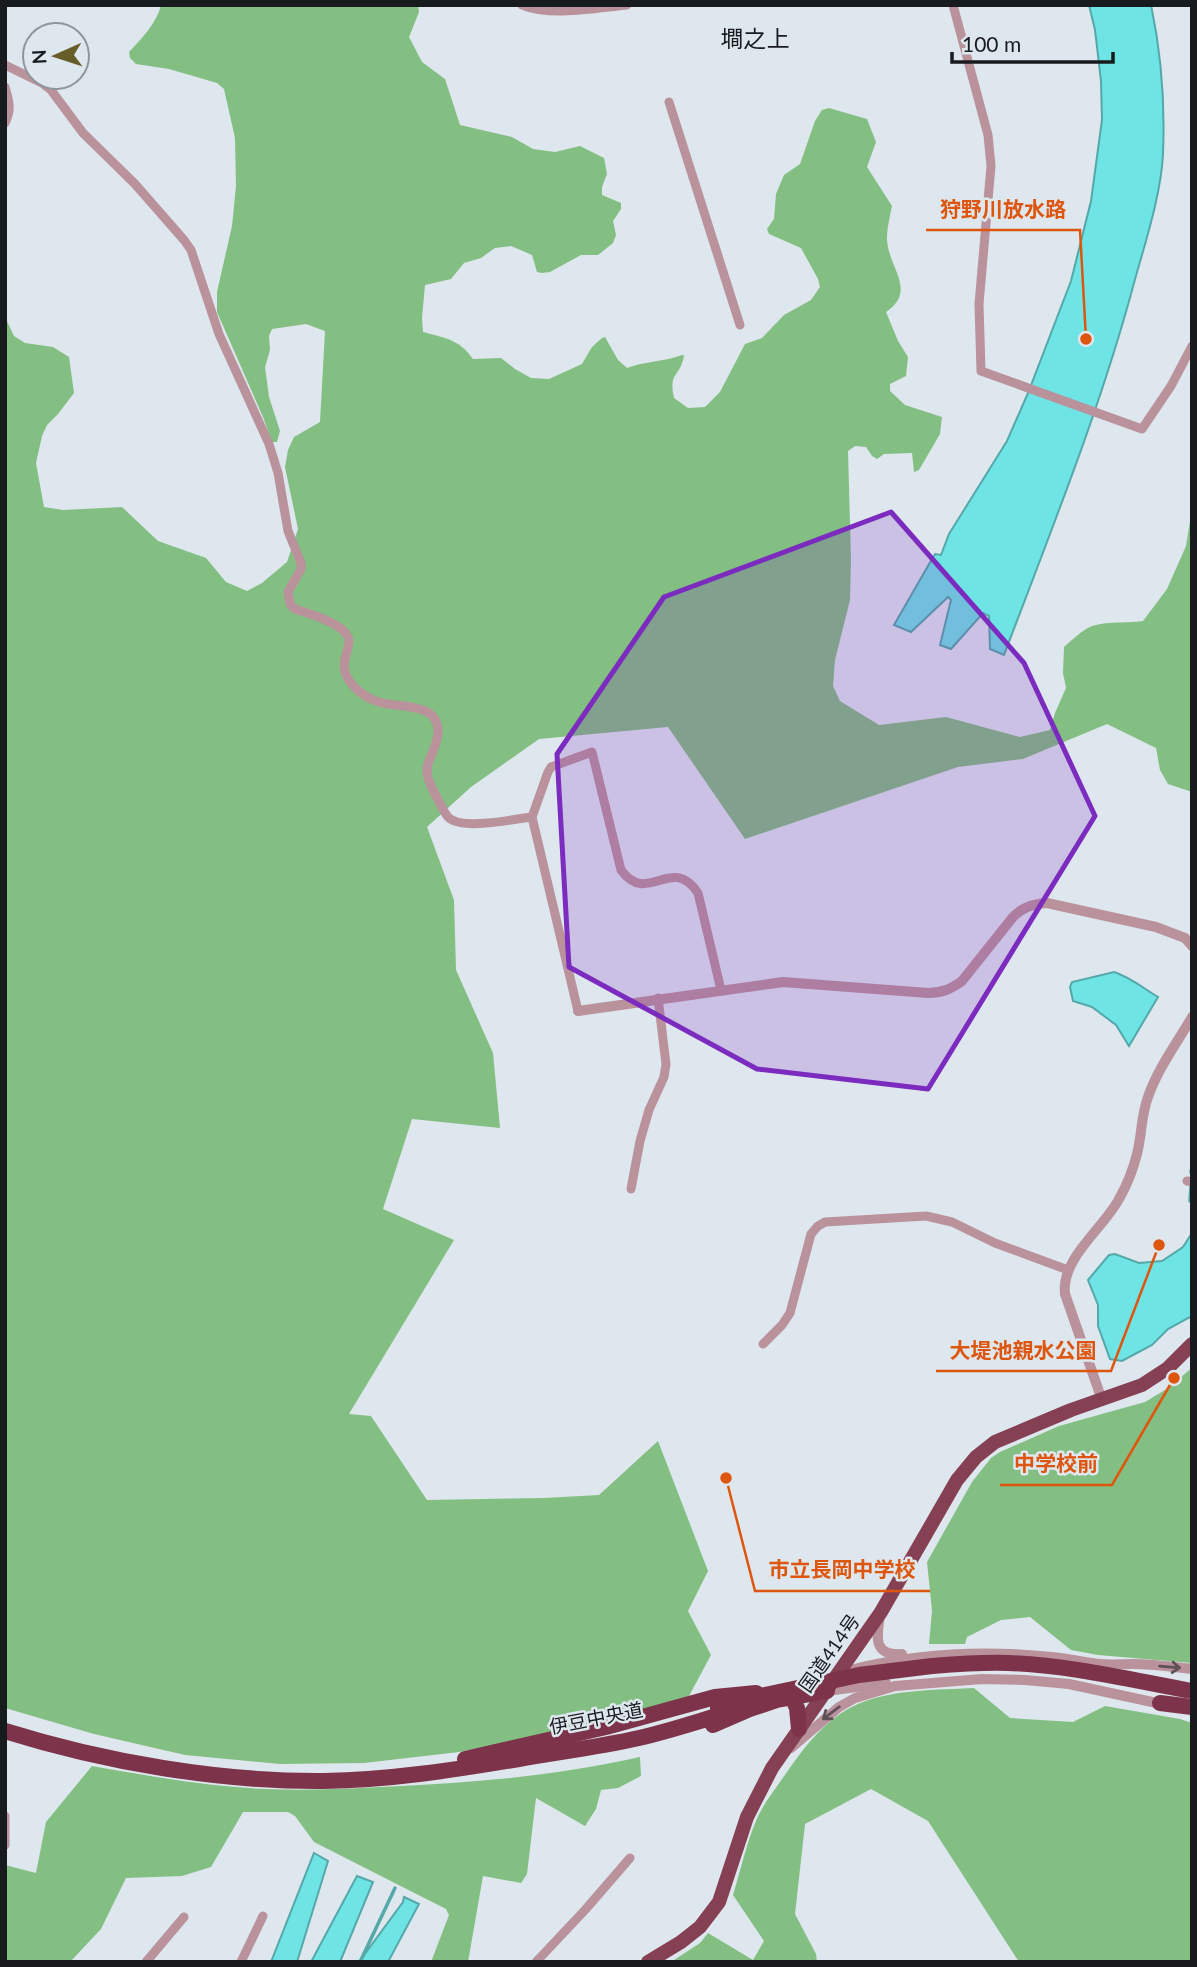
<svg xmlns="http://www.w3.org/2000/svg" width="1197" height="1967" viewBox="0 0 1197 1967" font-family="Lato,'Noto Sans JP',sans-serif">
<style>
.forest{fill:#83bf82}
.water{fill:#6fe4e4;stroke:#55a8a9;stroke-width:2}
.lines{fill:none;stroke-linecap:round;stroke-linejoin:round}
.stream{stroke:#55a8a9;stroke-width:3.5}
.minor{stroke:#b9929c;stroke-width:9}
.tertiary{stroke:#b9929c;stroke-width:10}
.trunk{stroke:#864054;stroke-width:14}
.motorway{stroke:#7d334a;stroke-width:16}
.motorway-bridge{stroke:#7d334a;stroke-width:16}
.oneway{stroke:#605157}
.marked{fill:#7b2cbf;fill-opacity:0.2;stroke:#7b2cbf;stroke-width:5;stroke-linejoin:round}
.labels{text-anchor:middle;stroke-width:5;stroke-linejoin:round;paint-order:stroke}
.street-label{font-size:19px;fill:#181b1e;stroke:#dee6ee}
.quarter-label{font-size:23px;fill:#181b1e;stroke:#dee6ee}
.leader{fill:none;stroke:#de560d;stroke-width:2.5}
.callout-dot{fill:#de560d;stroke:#dee6ee;stroke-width:2.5}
.callout-label{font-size:21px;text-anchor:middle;font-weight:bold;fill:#de560d;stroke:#dee6ee;stroke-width:5;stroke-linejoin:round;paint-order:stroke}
</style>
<rect width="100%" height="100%" fill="#dee6ee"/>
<g class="forest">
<path d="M 161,5 L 418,5 L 419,12 L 409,37 L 422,62 L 445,79 L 460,125 L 512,137 L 533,149 L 555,152 L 580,146 L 604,158 L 607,174 L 602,187 L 602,195 L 621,203 L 621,209 L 613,221 L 616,235 L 613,243 L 598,255 L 581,255 L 550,272 L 542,273 L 537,272 L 532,255 L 511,246 L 495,248 L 481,258 L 464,263 L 451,279 L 425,285 L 422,318 L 423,332 C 445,338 459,339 473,359 L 501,358 L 515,369 L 531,378 L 549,379 L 582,364 L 592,347 L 602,338 L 605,337 L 618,360 L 627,368 C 645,361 664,362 682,355 L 684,355 C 681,377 668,371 674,398 L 688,408 L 705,407 L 720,392 L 745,344 L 762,338 L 784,315 L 811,300 L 820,287 L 818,279 L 801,248 L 769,234 L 767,229 L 774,219 L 776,194 L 784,175 L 800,164 L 815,121 L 822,110 L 829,108 L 867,119 L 876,142 L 867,167 L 892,206 C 890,216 887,228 887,239 C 888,268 918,290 886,312 L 898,341 L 908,357 L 906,376 L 890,384 L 890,391 L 905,405 L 942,417 L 940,434 L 919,470 L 914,472 L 912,453 L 884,454 L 877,459 L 872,456 L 866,447 L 855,446 L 848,451 L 851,559 L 850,600 L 835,660 L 833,686 L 840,701 L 879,725 L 946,717 L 1020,737 L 1050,730 L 1055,713 L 1066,688 L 1063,673 L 1064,647 C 1071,641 1078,634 1086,629 C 1100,620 1126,624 1143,621 L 1167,589 L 1186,546 L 1192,509 L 1192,792 L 1168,784 L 1160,770 L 1156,748 L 1107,724 L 1023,759 L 958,767 L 745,839 L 668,727 L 539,739 L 471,787 L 427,827 L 454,900 L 456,970 L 493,1053 L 500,1128 L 412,1119 L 383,1209 L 454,1240 L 349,1414 L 371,1416 L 427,1500 L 544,1498 L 599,1495 L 658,1441 L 708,1571 L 688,1611 L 711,1655 L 682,1709 L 459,1752 L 364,1763 L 280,1764 L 185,1755 L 94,1734 L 5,1708 L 5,317 L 14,336 L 25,343 L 53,347 L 69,357 L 74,393 L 58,414 L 47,425 L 42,436 L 36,463 L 44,507 L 63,510 L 122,507 L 158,541 L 206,558 L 226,582 L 247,591 L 262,583 L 287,562 L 298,529 L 285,467 L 288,450 L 294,437 L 320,422 L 325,331 L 306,324 L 272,329 L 269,336 L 270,350 L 265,367 L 269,397 L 280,431 L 277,442 L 272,442 L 263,417 L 217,312 L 217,292 L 232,226 L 236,186 L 235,138 L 224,89 L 217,83 L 169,69 L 136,64 L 130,58 L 129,52 C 141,39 157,23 161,5 Z"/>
<polygon points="1192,1368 1192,1663 1098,1655 1071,1650 1030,1617 1001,1620 967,1637 965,1644 929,1644 932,1611 927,1562 972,1482 991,1458 1000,1452 1059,1426 1145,1402 1165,1390"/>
<path d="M 974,1688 L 1010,1718 L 1073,1722 L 1105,1706 L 1180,1719 L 1192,1723 L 1192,1962 L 1019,1962 L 928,1821 L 871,1789 L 805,1824 L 795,1914 L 816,1954 L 817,1962 L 671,1962 L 700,1943 L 708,1933 L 753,1960 L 764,1941 L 733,1895 C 741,1870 749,1831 762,1809 C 767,1799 774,1791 780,1782 C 801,1752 823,1719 858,1704 C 894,1689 936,1690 974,1688 Z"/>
<path d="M 640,1757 L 641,1776 L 618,1788 L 601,1790 L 596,1809 L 585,1826 L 536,1798 L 527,1874 L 521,1883 L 483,1876 L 468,1962 L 431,1962 L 449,1915 L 446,1909 L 314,1842 L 295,1816 L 288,1812 L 243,1812 L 211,1867 L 182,1876 L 126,1878 L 101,1929 L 70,1962 L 5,1962 L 5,1865 L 36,1873 L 46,1822 L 92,1766 C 150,1776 209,1787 267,1789 C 312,1791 357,1788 401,1786 C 481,1782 561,1775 640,1757 Z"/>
</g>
<g class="water">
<path d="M 1089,5 L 1151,5 C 1161,52 1165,106 1163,154 C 1161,195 1145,243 1134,283 C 1100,410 1050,533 1004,655 L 990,649 L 989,616 L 983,613 L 951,649 L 940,645 L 951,600 L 948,597 L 911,632 L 894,625 L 932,559 L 935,554 L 941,555 L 949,534 L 1007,441 L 1028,393 L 1071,281 L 1091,201 L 1102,120 L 1101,81 L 1095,30 Z"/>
<path d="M 1114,972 C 1130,977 1143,988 1158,997 L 1129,1046 L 1116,1025 L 1092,1007 L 1073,1001 L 1070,987 L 1072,982 Z"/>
<polygon points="1192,1233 1192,1316 1168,1329 1152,1345 1122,1361 1110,1359 1098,1326 1098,1305 1088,1280 1109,1255 1115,1254 1139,1263 1162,1261 1183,1247"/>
<polygon points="314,1853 328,1861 297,1962 271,1962"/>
<polygon points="357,1876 373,1882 340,1962 311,1962"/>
<polygon points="404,1897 419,1904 388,1962 359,1962 403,1902"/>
</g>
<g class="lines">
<g class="stream">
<polyline points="1191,1172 1192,1167"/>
<polyline points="1190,1201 1191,1186"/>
<polyline points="360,1962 395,1888"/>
</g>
<g class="minor">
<path d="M 522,5 C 551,17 596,8 627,5"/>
<polyline points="953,5 988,135 991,166 979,304 981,371 1142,429 1171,386 1192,346"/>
<path d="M 5,65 L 42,83 L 51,90 L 83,133 L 135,184 L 184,240 L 191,250 L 219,334 L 269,444 L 278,473 L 288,531 L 301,563 L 301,569 L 288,592 L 290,604 L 295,609 C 309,614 339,622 347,635 C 356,650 328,666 360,692 C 365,696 372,700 379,702 C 393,707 425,704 434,718 C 444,733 433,749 428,764 C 425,775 430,784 435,794 C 439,801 443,811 448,817 C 461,831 513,819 532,817"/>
<path d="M 5,87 C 9,100 12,110 5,123"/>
<polyline points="669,102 740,325"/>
<path d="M 578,1011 L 532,817 L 548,772 L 551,767 L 592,752 L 621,870 C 648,907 671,853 698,893 L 721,990"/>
<polyline points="1187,1181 1192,1182"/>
<polyline points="631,1189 640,1141 649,1110 664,1077 666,1064 658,998"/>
<polyline points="763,1344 782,1325 790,1313 811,1234 818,1226 825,1222 926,1216 952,1222 995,1243 1068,1270"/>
<polyline points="5,1816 5,1845"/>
<polyline points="146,1962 184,1917"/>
<polyline points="241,1962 263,1916"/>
<polyline points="536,1962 585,1910 630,1858"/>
</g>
<g class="tertiary">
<path d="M 578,1011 L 783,982 L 928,993 C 942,993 951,989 962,981 L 1013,917 C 1023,907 1033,904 1047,903 L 1156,927 L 1185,938 L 1192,946"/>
<path d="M 1102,1400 L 1065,1294 C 1061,1258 1103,1229 1119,1199 C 1127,1185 1133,1170 1137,1154 C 1142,1135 1141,1115 1148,1097 C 1158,1068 1177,1043 1192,1017"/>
<path d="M 880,1615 C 877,1636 872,1656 902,1654"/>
<path d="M 854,1669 C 919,1653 985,1650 1052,1657 C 1068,1658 1084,1663 1100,1664 C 1111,1665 1122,1664 1133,1664 C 1152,1664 1172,1667 1192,1669"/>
<polyline points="827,1691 886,1683"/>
<polyline points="791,1748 839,1707 855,1698 895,1686 982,1679 1025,1680 1069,1684 1166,1705"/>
</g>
<polyline class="trunk" points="648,1962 681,1942 700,1927 719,1902 747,1817 772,1768 881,1612 957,1480 976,1457 995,1442 1071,1410 1142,1385 1168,1368 1192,1344"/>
<g class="motorway">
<path d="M 932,1666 C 957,1664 983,1662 1008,1663 C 1070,1665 1131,1680 1192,1691"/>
<polyline points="792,1697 797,1708 799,1729"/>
<polyline points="1160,1703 1192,1707"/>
<polyline points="713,1725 750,1709 777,1700 827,1691"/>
<path d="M 5,1731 C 104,1762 220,1782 324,1781 C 389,1780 454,1770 519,1759 C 559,1752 599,1747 639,1738 C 666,1732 693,1723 720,1715"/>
<polyline points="465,1759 606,1727 715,1697 756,1693"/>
</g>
<polyline class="motorway-bridge" points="718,1708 751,1698 859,1675 932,1666"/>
</g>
<defs><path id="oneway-shaft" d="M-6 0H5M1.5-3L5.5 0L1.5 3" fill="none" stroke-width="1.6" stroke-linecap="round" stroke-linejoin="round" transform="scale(1.75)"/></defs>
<g class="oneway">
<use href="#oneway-shaft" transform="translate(1170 1667) rotate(5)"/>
<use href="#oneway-shaft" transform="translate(831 1713) rotate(143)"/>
</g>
<path class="marked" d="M 891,512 L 1024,663 L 1095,816 L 928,1089 L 757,1069 L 569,967 L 557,754 L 664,597 Z"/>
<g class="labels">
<g class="street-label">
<text transform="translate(829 1653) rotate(-55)" y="7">国道414号</text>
<text transform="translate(596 1718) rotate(-11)" y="7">伊豆中央道</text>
</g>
<g class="quarter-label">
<text x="755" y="47">墹之上</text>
</g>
</g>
<path class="leader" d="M1086 339L1080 230H926M1159 1245L1111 1371H936M1174 1378L1112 1485H1000M726 1478L755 1591H930"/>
<g class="callout-dot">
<circle cx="1086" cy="339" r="7"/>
<circle cx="1159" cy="1245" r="7"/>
<circle cx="1174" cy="1378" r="7"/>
<circle cx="726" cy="1478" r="7"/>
</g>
<g class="callout-label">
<text x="1003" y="217">狩野川放水路</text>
<text x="1023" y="1358">大堤池親水公園</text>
<text x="1056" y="1471">中学校前</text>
<text x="842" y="1577">市立長岡中学校</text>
</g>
<rect width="1197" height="1967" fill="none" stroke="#181b1e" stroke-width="14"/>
<g transform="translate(56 56) rotate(267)"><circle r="33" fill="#dee6ee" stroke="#8f959b" stroke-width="2"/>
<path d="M0-5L12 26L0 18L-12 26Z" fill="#665d29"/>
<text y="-10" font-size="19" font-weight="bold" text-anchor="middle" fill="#181b1e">N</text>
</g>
<path d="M952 52v10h161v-10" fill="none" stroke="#181b1e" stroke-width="3.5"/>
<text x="962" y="52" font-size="21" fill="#181b1e" stroke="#dee6ee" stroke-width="5" paint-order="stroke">100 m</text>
</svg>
